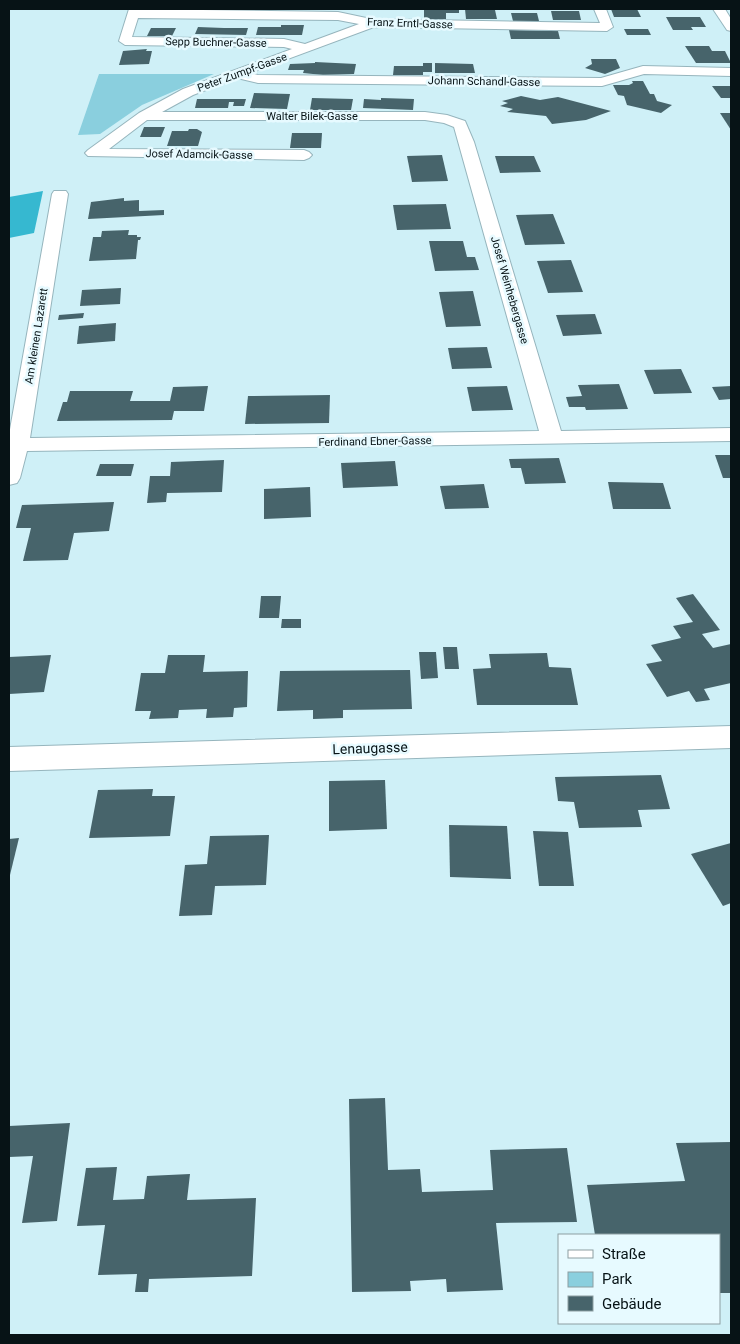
<svg xmlns="http://www.w3.org/2000/svg" width="740" height="1344" viewBox="0 0 740 1344" font-family="Roboto,sans-serif">
<style>
.green{fill:#8acfde}
.forest{fill:#36b8d0}
.building{fill:#47646b}
.lines{fill:none;stroke-linecap:round;stroke-linejoin:round}
.street-casing{stroke:#96b5bd;stroke-width:2}
.street{fill:#fff;fill-rule:evenodd}
.labels{text-anchor:middle;stroke-width:5;stroke-linejoin:round;paint-order:stroke}
.far-street-label{font-size:11px;fill:#071316;stroke:#e7faff}
.street-label{font-size:14px;fill:#071316;stroke:#e7faff}
</style>
<rect width="100%" height="100%" fill="#cff0f7"/>
<polygon class="green" points="99,74 214,74 142,105 100,134 78,135"/>
<polygon class="forest" points="43,191 34,233 9,238 9,197"/>
<g class="building">
<polygon points="424,9 459,9 459,13 446,13 446,19 424,19"/>
<polygon points="465,9 495,10 497,19 466,19"/>
<polygon points="611,9 637,9 641,17 614,17"/>
<polygon points="551,11 579,11 581,20 553,20"/>
<polygon points="511,13 537,13 539,21 513,21"/>
<polygon points="666,17 700,17 706,27 691,27 693,30 673,30"/>
<polygon points="281,25 304,25 302,35 256,35 258,27 281,27"/>
<polygon points="198,27 224,28 248,28 246,35 195,34"/>
<polygon points="151,28 176,28 172,36 147,36"/>
<polygon points="624,29 648,29 651,35 627,35"/>
<polygon points="509,30 558,31 560,39 511,39"/>
<polygon points="685,46 709,46 712,51 725,51 731,63 696,63"/>
<polygon points="147,49 146,51 152,51 149,64 119,65 123,51"/>
<polygon points="591,59 616,59 620,68 605,74 585,68 592,64"/>
<polygon points="315,62 356,64 354,74 323,75 303,73 304,70 288,70 290,64 315,63"/>
<polygon points="423,63 432,63 432,72 423,72 423,75 393,75 394,66 423,66"/>
<polygon points="435,63 473,64 475,73 435,73"/>
<polygon points="632,81 643,81 650,94 654,94 657,101 672,105 661,113 627,105 624,96 618,95 613,85 629,85 633,83"/>
<polygon points="712,86 731,86 731,98 721,98"/>
<polygon points="254,93 290,94 287,109 250,108"/>
<polygon points="521,96 540,100 558,97 611,111 586,120 552,124 546,116 507,112 513,109 500,106 508,103 502,101"/>
<polygon points="312,98 353,99 351,110 310,110"/>
<polygon points="381,98 414,99 413,110 363,108 364,99 381,100"/>
<polygon points="197,99 246,99 244,106 233,106 234,102 229,102 228,108 195,108"/>
<polygon points="720,113 731,113 731,130"/>
<polygon points="144,127 165,127 161,137 140,137"/>
<polygon points="189,129 197,129 202,132 198,146 167,146 172,131 188,131"/>
<polygon points="292,133 322,133 321,148 290,148"/>
<polygon points="442,155 448,181 412,182 407,156"/>
<polygon points="495,156 534,156 541,172 500,173"/>
<polygon points="124,198 124,201 139,200 139,211 164,210 164,215 88,219 91,202"/>
<polygon points="446,204 451,229 397,230 393,205"/>
<polygon points="553,214 565,244 525,245 516,215"/>
<polygon points="129,230 128,235 137,235 137,237 141,237 140,240 138,240 136,259 89,261 93,237 101,237 102,231"/>
<polygon points="429,241 463,241 467,257 475,257 479,270 435,271"/>
<polygon points="571,260 583,292 548,293 537,261"/>
<polygon points="121,288 120,304 80,306 82,290"/>
<polygon points="473,291 481,326 446,327 439,292"/>
<polygon points="84,313 83,318 58,320 59,315"/>
<polygon points="595,314 602,334 563,336 556,315"/>
<polygon points="116,323 115,341 77,344 79,326"/>
<polygon points="487,347 492,368 452,369 448,348"/>
<polygon points="681,369 692,393 654,394 644,370"/>
<polygon points="619,384 628,409 586,410 585,407 569,407 566,397 582,396 578,385"/>
<polygon points="208,386 204,411 174,411 172,420 57,421 63,402 67,402 70,391 133,391 130,401 170,401 173,387"/>
<polygon points="507,386 513,410 472,411 467,387"/>
<polygon points="731,386 731,399 719,400 712,387"/>
<polygon points="330,395 329,423 245,424 248,396"/>
<polygon points="715,455 731,455 731,478 723,478"/>
<polygon points="559,458 566,483 525,484 521,468 511,468 509,459"/>
<polygon points="224,460 222,492 167,493 166,502 147,503 150,476 170,476 171,462"/>
<polygon points="395,461 398,486 343,488 341,463"/>
<polygon points="100,464 134,464 131,476 96,476"/>
<polygon points="608,482 663,483 671,509 613,509"/>
<polygon points="484,484 489,508 445,509 440,486"/>
<polygon points="310,487 311,517 264,519 264,489"/>
<polygon points="114,502 109,531 74,533 68,560 23,561 31,528 16,528 22,505"/>
<polygon points="693,594 720,630 702,634 713,648 731,644 731,683 704,689 710,700 696,702 689,691 667,697 646,664 662,661 651,645 681,638 673,626 693,622 676,598"/>
<polygon points="261,596 281,596 279,618 259,618"/>
<polygon points="282,619 301,619 301,628 281,628"/>
<polygon points="443,647 457,647 459,669 445,669"/>
<polygon points="419,652 436,652 438,678 421,679"/>
<polygon points="547,653 549,667 571,668 578,705 477,705 473,669 491,668 489,654"/>
<polygon points="51,655 44,692 9,694 9,657"/>
<polygon points="168,655 205,655 203,672 248,671 247,707 234,708 233,717 206,718 207,709 179,710 178,718 149,719 151,711 135,711 141,673 165,673"/>
<polygon points="410,670 412,709 343,710 343,718 313,719 313,710 277,711 280,671"/>
<polygon points="661,775 670,809 638,810 642,827 579,828 574,802 558,801 555,777"/>
<polygon points="385,780 387,829 329,831 329,781"/>
<polygon points="153,789 152,796 175,796 170,836 89,838 98,790"/>
<polygon points="449,825 507,826 511,879 450,877"/>
<polygon points="533,831 568,832 574,886 539,886"/>
<polygon points="269,835 266,885 215,886 212,915 179,916 185,865 207,864 210,836"/>
<polygon points="19,838 9,879 9,839"/>
<polygon points="731,843 731,903 723,906 691,854"/>
<polygon points="385,1098 388,1170 420,1169 422,1192 493,1190 490,1150 567,1148 577,1222 496,1223 503,1290 447,1292 446,1279 410,1281 411,1291 352,1292 349,1099"/>
<polygon points="70,1123 57,1221 22,1223 33,1156 9,1157 9,1126"/>
<polygon points="731,1142 731,1293 719,1293 719,1235 595,1235 587,1185 685,1181 676,1143"/>
<polygon points="117,1167 113,1200 144,1199 147,1176 190,1174 187,1200 256,1198 252,1276 149,1279 148,1292 135,1292 137,1274 98,1275 105,1225 77,1226 86,1168"/>
</g>
<g class="lines">
<defs>
<g id="street">
<path d="M 129,9 L 338,12 L 371,19 L 600,23 L 594,9 L 606,9 L 613,27 L 607,31 L 374,27 L 250,73 L 258,75 L 601,78 L 643,66 L 731,68 L 731,76 L 644,74 L 602,86 L 258,83 L 237,78 L 193,95 L 162,112 L 425,112 L 447,115 L 465,121 L 474,142 L 561,431 L 731,428 L 731,441 L 27,451 L 20,478 L 17,483 L 9,485 L 9,435 L 52,194 L 54,191 L 66,191 L 68,194 L 30,438 L 539,431 L 454,127 L 444,123 L 425,120 L 147,120 L 109,149 L 304,150 L 309,152 L 312,155 L 309,158 L 304,160 L 88,156 L 85,153 L 88,150 L 139,113 L 183,89 L 292,49 L 284,47 L 125,45 L 119,41 ZM 138,18 L 338,20 L 359,24 L 305,44 L 284,39 L 132,37 Z"/>
<polygon points="713,9 725,9 731,19 731,31 727,30"/>
<polygon points="731,726 731,748 9,771 9,747"/>
</g>
</defs>
<use href="#street" class="street-casing"/>
<use href="#street" class="street"/>
</g>
<g class="labels">
<g class="far-street-label">
<text transform="translate(410 23) rotate(2)" y="4">Franz Erntl-Gasse</text>
<text transform="translate(216 42) rotate(1)" y="4">Sepp Buchner-Gasse</text>
<text transform="translate(242 72) rotate(-20)" y="4">Peter Zumpf-Gasse</text>
<text transform="translate(484 81) rotate(1)" y="4">Johann Schandl-Gasse</text>
<text x="312" y="120">Walter Bilek-Gasse</text>
<text transform="translate(199 154) rotate(1)" y="4">Josef Adamcik-Gasse</text>
<text transform="translate(510 290) rotate(74)" y="4">Josef Weinhebergasse</text>
<text transform="translate(36 336) rotate(-81)" y="4">Am kleinen Lazarett</text>
<text transform="translate(375 441) rotate(-1)" y="4">Ferdinand Ebner-Gasse</text>
</g>
<g class="street-label">
<text transform="translate(370 748) rotate(-2)" y="5">Lenaugasse</text>
</g>
</g>
<rect width="740" height="1344" fill="none" stroke="#071316" stroke-width="20"/>
<rect x="558" y="1234" width="162" height="90" fill="#e7faff" stroke="#8d9ea2"/>
<rect x="568" y="1250" width="25" height="8" fill="#ffffff" stroke="#8d9ea2"/>
<text x="602" y="1259" font-size="15" fill="#071316">Straße</text>
<rect x="568" y="1272" width="25" height="15" fill="#8acfde" stroke="#8d9ea2"/>
<text x="602" y="1284" font-size="15" fill="#071316">Park</text>
<rect x="568" y="1296" width="25" height="15" fill="#47646b" stroke="#8d9ea2"/>
<text x="602" y="1309" font-size="15" fill="#071316">Gebäude</text>
</svg>
